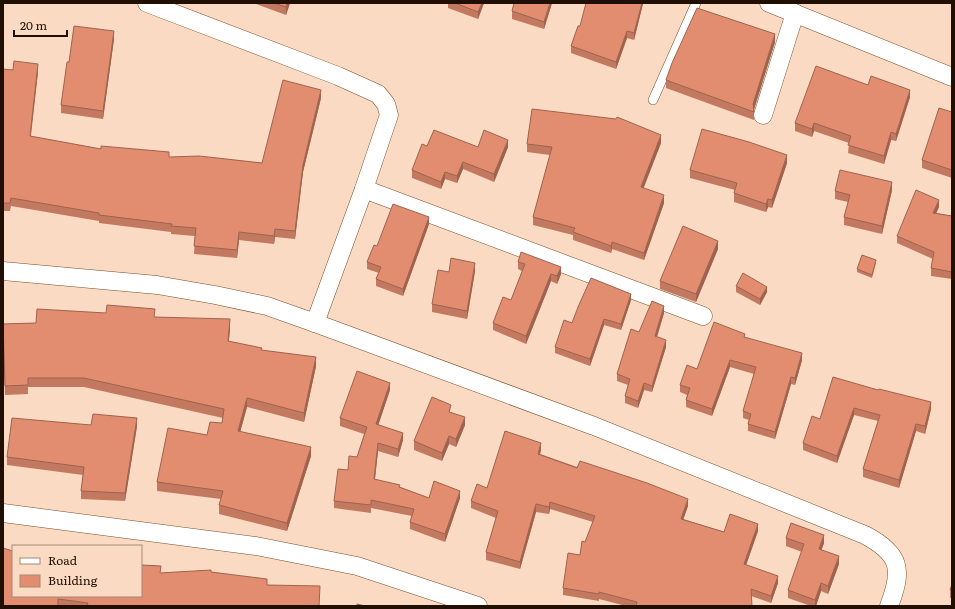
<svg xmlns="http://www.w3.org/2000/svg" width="955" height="609" viewBox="0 0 955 609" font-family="Literata,serif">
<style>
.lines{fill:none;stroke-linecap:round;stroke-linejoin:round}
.lane-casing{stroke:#7b4f2a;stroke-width:10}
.street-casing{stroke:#7b4f2a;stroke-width:19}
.lane{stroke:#fff;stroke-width:9}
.street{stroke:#fff;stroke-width:18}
.wall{fill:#c27960}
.shaded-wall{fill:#9e634e}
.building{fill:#e28d70;stroke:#9e634e}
</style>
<rect width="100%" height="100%" fill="#fadac2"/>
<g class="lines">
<defs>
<polyline id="lane" points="653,100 696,3"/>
<g id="street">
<polyline points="147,3 338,76 378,94 386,104 389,115 364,189 315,323"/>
<polyline points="769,3 952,77"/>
<polyline points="763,115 795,13"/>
<polyline points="364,189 703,316"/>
<path d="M 3,271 L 157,285 L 215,295 L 267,306 L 315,323 L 594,426 L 865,535 C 901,554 903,570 889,606"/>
<polyline points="3,513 256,546 357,566 478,606"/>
</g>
</defs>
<use href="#lane" class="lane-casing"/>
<use href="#street" class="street-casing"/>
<use href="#lane" class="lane"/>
<use href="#street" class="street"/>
</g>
<g class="wall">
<polygon points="253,3 290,3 286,15"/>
<polygon points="448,3 484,3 478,19 448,8"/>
<polygon points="552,3 544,29 512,19 512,11"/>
<polygon points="643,3 634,40 627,38 616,69 571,53 571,46 580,26"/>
<polygon points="114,39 103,119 61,113 61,105 69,62"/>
<polygon points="775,42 754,110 754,120 666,88 666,80"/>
<polygon points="3,69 38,72 30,136 101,149 169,157 262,163 321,98 303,172 295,239 275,237 274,244 239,240 237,258 194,254 195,236 171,234 171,232 99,223 99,221 11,206 10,211 3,211"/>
<polygon points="868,85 910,97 896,141 891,140 884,164 848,153 849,143 814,131 812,137 795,131 795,123"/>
<polygon points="952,112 952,178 922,168 922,160"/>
<polygon points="661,143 643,188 664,203 644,260 612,249 611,253 573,240 573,235 533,225 533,217 550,155 527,152 527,144"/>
<polygon points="427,146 478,147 508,147 494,182 463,169 457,183 445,179 441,189 412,178 412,170"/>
<polygon points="787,163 772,208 768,207 766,212 734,202 734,193 735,190 690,178 690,170"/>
<polygon points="892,190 882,234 844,225 844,217 848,202 835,199 835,191"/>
<polygon points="939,207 936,213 952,216 952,279 931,276 931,268 933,259 897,243 897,236"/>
<polygon points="429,224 403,296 376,286 376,279 379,273 367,269 367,262 377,246"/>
<polygon points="718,249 696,302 660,289 660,281"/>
<polygon points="518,262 561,274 557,284 551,281 526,344 493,330 493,323 511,300 522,271 518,269"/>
<polygon points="876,263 872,278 857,272 857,269"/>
<polygon points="475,271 467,319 432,312 432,304 449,272"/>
<polygon points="736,286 767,292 760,305 736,292"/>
<polygon points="631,300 621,330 604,325 590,366 555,353 555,347 572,323"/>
<polygon points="664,313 657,337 666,347 652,392 644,390 638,408 625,403 625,396 628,385 617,381 617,374 639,332"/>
<polygon points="155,317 230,328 229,341 316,366 304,422 247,407 240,432 311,456 287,531 219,514 219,505 221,499 157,491 157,482 207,435 222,423 223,418 84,387 28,387 28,394 5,395 3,324 36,323"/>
<polygon points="745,337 802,360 795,385 791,384 775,439 748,431 748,424 749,420 743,418 743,411 754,374 730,367 712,416 686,407 686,400 687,395 680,392 680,385 697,369"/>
<polygon points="833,377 931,409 925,434 916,431 899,488 863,477 863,469 878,421 854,415 837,463 803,450 803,443 820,419"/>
<polygon points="390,390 378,425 403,440 398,457 378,451 375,479 400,487 429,498 460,498 445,542 410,529 410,522 412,516 371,508 371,513 334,508 334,501 348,470 357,457 364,434 340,426 340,418"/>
<polygon points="451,412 465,425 456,447 449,444 442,461 414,450 414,441"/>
<polygon points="91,425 137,426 125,501 81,499 81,491 83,475 7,465 7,457"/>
<polygon points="541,450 540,454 688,506 683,519 724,532 758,531 746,565 778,583 771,603 751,596 752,606 626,606 599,599 599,601 563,595 563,588 580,555 593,522 550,509 549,514 536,512 520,569 486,560 486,552 496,518 471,508 471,501 487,488"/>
<polygon points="786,538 824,543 821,550 839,564 828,594 821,591 816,606 811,606 788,598 788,590 802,552 786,546"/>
<polygon points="211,572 267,585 319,606 3,606 13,596 141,596 161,573"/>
<polygon points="952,584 952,598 950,598 950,590"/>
</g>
<g class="shaded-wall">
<polygon points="287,3 290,3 286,15 286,7"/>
<polygon points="482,3 484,3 478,19 478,12"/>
<polygon points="550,3 552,3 544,29 544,22"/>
<polygon points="642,3 643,3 643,4 634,40 634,33"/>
<polygon points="114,31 114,39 103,119 103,111"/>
<polygon points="627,31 627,38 616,69 616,62"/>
<polygon points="775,34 775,42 753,112 753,104"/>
<polygon points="38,64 38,72 30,144 30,136"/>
<polygon points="321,90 321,98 303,172 295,239 295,231 303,165"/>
<polygon points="910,90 910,97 896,141 896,134"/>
<polygon points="814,123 814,131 812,137 812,129"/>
<polygon points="891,132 891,140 884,164 884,156"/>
<polygon points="661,135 661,143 641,195 641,187"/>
<polygon points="508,140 508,147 494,182 494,174"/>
<polygon points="787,155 787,163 772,208 772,200"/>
<polygon points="463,162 463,169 457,183 457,176"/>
<polygon points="445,172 445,179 441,189 441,182"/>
<polygon points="892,182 892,190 882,234 882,226"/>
<polygon points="664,195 664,203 644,260 644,253"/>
<polygon points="768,199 768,207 766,212 766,204"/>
<polygon points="939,200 939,207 933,220 933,213"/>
<polygon points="429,217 429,224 403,296 403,289"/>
<polygon points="275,229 275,237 274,244 274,236"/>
<polygon points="239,232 239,240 237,258 237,250"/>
<polygon points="718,241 718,249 696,302 696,294"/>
<polygon points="612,242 612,249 611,253 611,246"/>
<polygon points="475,263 475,271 467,319 467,311"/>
<polygon points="561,267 561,274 557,284 557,276"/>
<polygon points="551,274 551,281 526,344 526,336"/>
<polygon points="767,287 767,292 760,305 760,299"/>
<polygon points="631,294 631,300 621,330 621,324"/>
<polygon points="664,306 664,313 655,343 655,336"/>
<polygon points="230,319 230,328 228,350 228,341"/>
<polygon points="604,319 604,325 590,366 590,359"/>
<polygon points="666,340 666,347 652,392 652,386"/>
<polygon points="802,353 802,360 795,385 795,378"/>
<polygon points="316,357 316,366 304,422 304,413"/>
<polygon points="730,360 730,367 712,416 712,409"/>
<polygon points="791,377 791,384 775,439 775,432"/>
<polygon points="390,383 390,390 376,432 376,424"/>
<polygon points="644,383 644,390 638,408 638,401"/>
<polygon points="247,398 247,407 238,440 238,431"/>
<polygon points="931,402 931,409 925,434 925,426"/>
<polygon points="854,408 854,415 837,463 837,456"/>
<polygon points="465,417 465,425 456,447 456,439"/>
<polygon points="137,418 137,426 125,501 125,493"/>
<polygon points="916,424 916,431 899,488 899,480"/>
<polygon points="403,433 403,440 398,457 398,449"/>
<polygon points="449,436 449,444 442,461 442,453"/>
<polygon points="378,443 378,451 374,487 374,479"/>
<polygon points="541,443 541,450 538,461 538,454"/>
<polygon points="311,447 311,456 287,531 287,523"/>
<polygon points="460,491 460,498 445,542 445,534"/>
<polygon points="688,499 688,506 681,526 681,519"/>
<polygon points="550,502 550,509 549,514 549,507"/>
<polygon points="536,504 536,512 520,569 520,562"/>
<polygon points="758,524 758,531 744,571 744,564"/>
<polygon points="824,535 824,543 819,557 819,549"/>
<polygon points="839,556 839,564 828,594 828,586"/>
<polygon points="778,576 778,583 771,603 771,596"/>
<polygon points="821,583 821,591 816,606 815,606 815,600"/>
</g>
<g class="building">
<polygon points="274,3 287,3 286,7"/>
<polygon points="455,3 482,3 478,12"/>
<polygon points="514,3 550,3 544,22 512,11"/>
<polygon points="586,3 642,3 634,33 627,31 616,62 571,46 578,26 580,26"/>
<polygon points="697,8 775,34 753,104 754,112 666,80 672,63"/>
<polygon points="74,26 114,31 103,111 61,105 67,62 69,62"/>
<polygon points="14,61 38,64 30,136 101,149 101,146 169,152 169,157 199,156 262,163 283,80 321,90 303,165 295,231 275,229 274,236 239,232 237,250 194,246 196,228 171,226 172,224 99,215 99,213 11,198 10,203 3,203 3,69 13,70"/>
<polygon points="816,66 868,85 871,76 910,90 896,134 891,132 884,156 848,145 851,136 814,123 812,129 795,123"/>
<polygon points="939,108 952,112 952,170 922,160"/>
<polygon points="532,109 616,119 617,117 661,135 641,187 664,195 644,253 612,242 611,246 573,232 575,228 533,217 552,147 527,144"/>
<polygon points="702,129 749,142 787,155 772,200 768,199 766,204 734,193 737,183 690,170"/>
<polygon points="434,130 478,147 484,130 508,140 494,174 463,162 457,176 445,172 441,182 412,170 422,144 427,146"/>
<polygon points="840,170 892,182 882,226 844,217 850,195 835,191"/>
<polygon points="916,190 939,200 933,213 952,216 952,272 931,268 934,252 897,236"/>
<polygon points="393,204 429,217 403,289 376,279 381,267 367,262 374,245 377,246"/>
<polygon points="683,226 718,241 696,294 660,281"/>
<polygon points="521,252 561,267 557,276 551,274 526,336 493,323 503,297 511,300 525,264 518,262"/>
<polygon points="862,255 876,260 872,275 857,269"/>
<polygon points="451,258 475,263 467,311 432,304 438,270 449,272"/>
<polygon points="743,273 767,287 760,299 736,286"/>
<polygon points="591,278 631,294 621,324 604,319 590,359 555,347 564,320 572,323 578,307"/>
<polygon points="652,301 664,306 655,336 666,340 652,386 644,383 638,401 625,396 630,379 617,374 631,329 639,332"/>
<polygon points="107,305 155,309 154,317 230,319 228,341 262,348 261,350 316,357 304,413 247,398 238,431 311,447 287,523 219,505 223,491 157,482 168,428 207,435 210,422 222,423 224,409 84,378 28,378 28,385 5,386 3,324 36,323 37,309 106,313"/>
<polygon points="714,322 745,334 744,337 802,353 795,378 791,377 775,432 748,424 751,414 743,411 756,367 730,360 712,409 686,400 690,388 680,385 687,365 697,369"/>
<polygon points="357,371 390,383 376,424 403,433 398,449 378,443 374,479 400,485 399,487 429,498 434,481 460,491 445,534 410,522 414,509 371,500 371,505 334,501 338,469 348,470 349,456 357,457 367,427 340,418"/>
<polygon points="833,377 878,390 879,389 931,402 925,426 916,424 899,480 863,469 880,415 854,408 837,456 803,443 812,416 820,419"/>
<polygon points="432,397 451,405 449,412 465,417 456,439 449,436 442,453 414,441"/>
<polygon points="93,414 137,418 125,493 81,491 84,467 7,457 12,418 91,425"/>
<polygon points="505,431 541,443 538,454 577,468 580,461 647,483 688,499 681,519 724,532 730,514 758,524 744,564 778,576 771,596 751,589 752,606 636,606 637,602 599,592 599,594 563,588 568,553 580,555 582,541 585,542 595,516 550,502 549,507 536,504 520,562 486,552 498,511 471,501 477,484 487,488"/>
<polygon points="791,523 824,535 819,549 839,556 828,586 821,583 815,600 788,590 804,544 786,538"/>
<polygon points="3,548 13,551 13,596 141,596 141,565 161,566 160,573 211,570 211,572 267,579 267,585 320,586 319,606 87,606 88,603 58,599 58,606 3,606"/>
<polygon points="952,584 952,590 950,590"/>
<polygon points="357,604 365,606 357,606"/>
</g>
<rect width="955" height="609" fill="none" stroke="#200f02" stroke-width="8"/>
<rect x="12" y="545" width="130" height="52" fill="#fadac2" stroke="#a38975"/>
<rect x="20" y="558" width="20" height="6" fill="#ffffff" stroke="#a38975"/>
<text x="48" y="565" font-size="12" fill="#200f02">Road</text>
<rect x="20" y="575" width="20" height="12" fill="#e28d70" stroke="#a38975"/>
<text x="48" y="585" font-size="12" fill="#200f02">Building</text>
<path d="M14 30v6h53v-6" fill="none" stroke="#200f02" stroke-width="2"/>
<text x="20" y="30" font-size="12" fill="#200f02" stroke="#fadac2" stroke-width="3" paint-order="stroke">20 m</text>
</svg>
